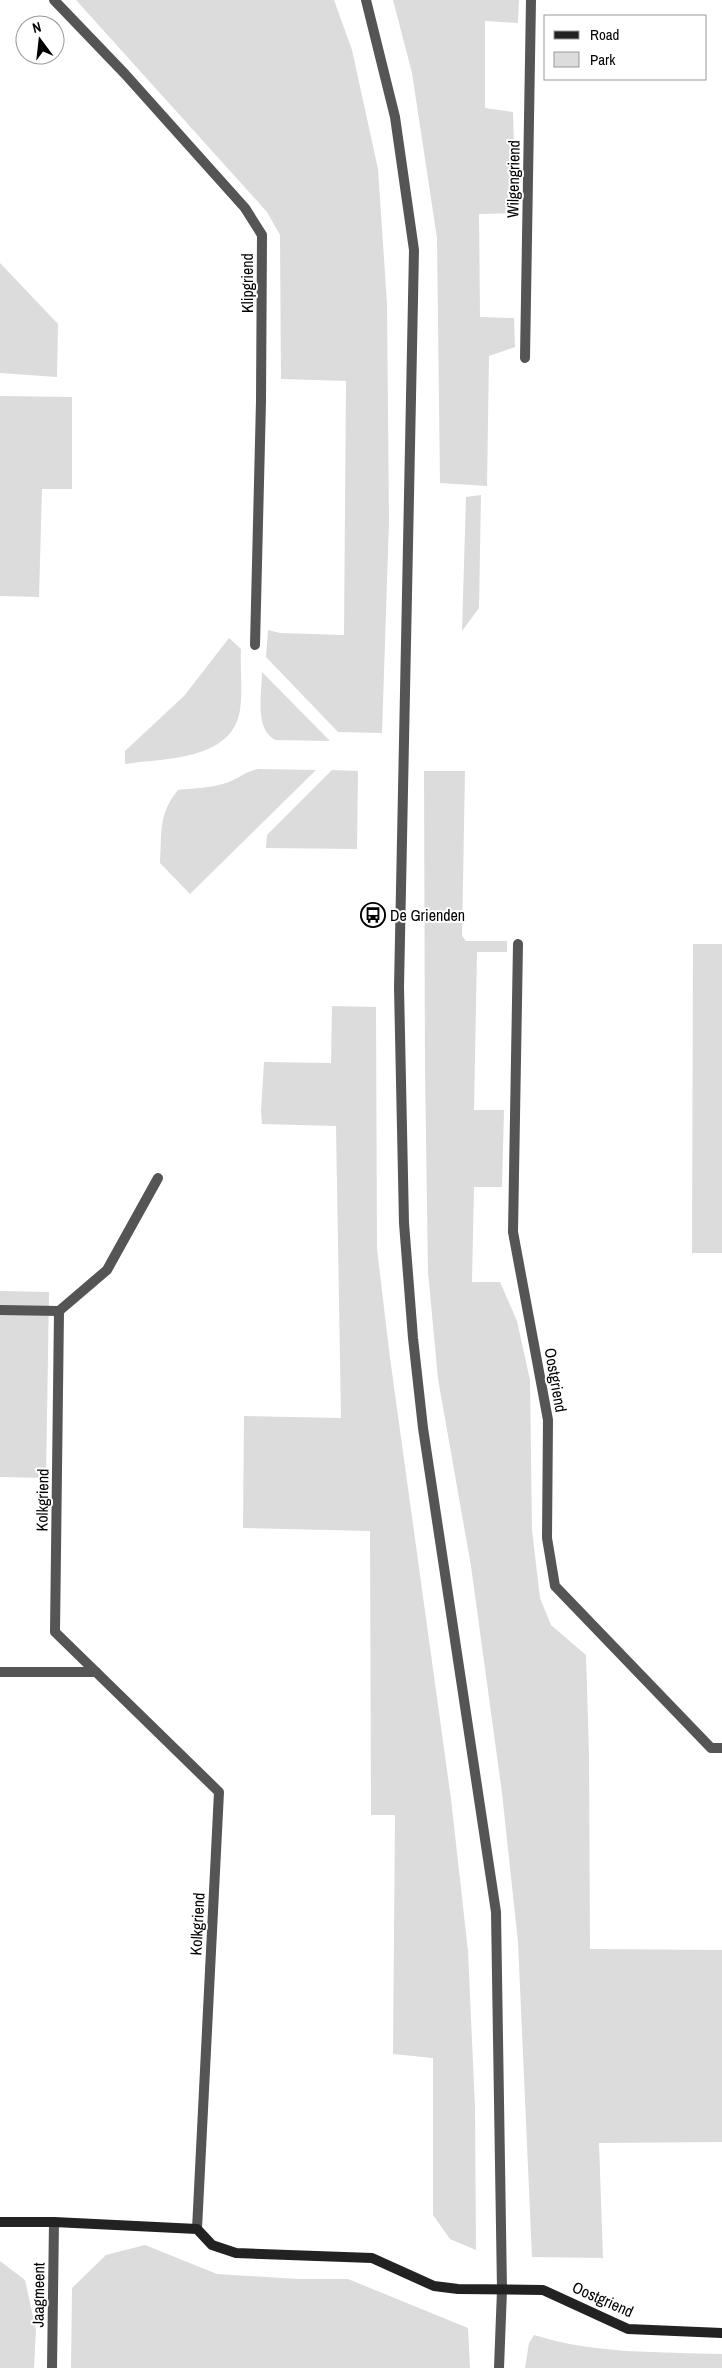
<svg xmlns="http://www.w3.org/2000/svg" width="722" height="2368" viewBox="0 0 722 2368" font-family="'Archivo Narrow',sans-serif">
<style>
.green{fill:#dcdcdc}
.lines{fill:none;stroke-linecap:round;stroke-linejoin:round}
.lane{stroke:#555;stroke-width:10}
.street{stroke:#555;stroke-width:10}
.secondary{stroke:#222;stroke-width:10}
.labels{text-anchor:middle;stroke-width:4;stroke-linejoin:round;paint-order:stroke}
.street-label{font-size:16px;fill:#000;stroke:#fff}
.poi-label{font-size:16px;fill:#000;stroke:#fff;text-anchor:start}
</style>
<rect width="100%" height="100%" fill="#fff"/>
<g class="green">
<polygon points="76,0 334,0 352,50 378,169 387,304 389,521 382,733 338,732 266,657 268,630 280,633 344,635 346,381 281,379 280,235 267,212"/>
<polygon points="393,0 519,0 518,23 485,21 485,108 513,112 516,213 479,214 480,317 514,318 515,347 489,356 487,486 440,483 437,238 412,73"/>
<polygon points="0,263 58,324 57,377 0,373"/>
<polygon points="0,396 72,397 72,489 42,489 39,597 0,596"/>
<polygon points="481,495 479,608 462,631 466,497"/>
<path d="M 229,638 L 241,649 C 240,669 243,691 240,710 C 232,761 164,758 125,764 L 125,751 L 184,696 Z"/>
<path d="M 262,672 L 330,741 L 275,740 C 254,728 262,693 262,672 Z"/>
<path d="M 258,769 L 316,770 L 190,894 L 160,863 C 162,833 158,814 178,790 C 195,788 213,788 229,782 C 240,777 247,771 258,769 Z"/>
<polygon points="332,770 358,771 357,849 266,848 267,835"/>
<polygon points="424,771 465,771 462,936 466,941 507,941 507,952 477,952 474,1110 504,1110 502,1187 474,1187 472,1282 500,1282 517,1321 530,1380 532,1530 540,1598 551,1625 586,1655 589,1754 590,1949 722,1950 722,2142 599,2143 603,2258 532,2257 518,1942 502,1793 471,1566 438,1379 428,1272 425,1069"/>
<polygon points="693,944 722,944 722,1253 692,1253"/>
<polygon points="332,1006 376,1007 377,1249 390,1358 451,1799 468,1951 475,2108 476,2250 450,2239 433,2215 433,2058 393,2054 395,1815 371,1815 370,1531 243,1528 244,1416 341,1418 336,1126 262,1124 261,1111 264,1062 331,1063"/>
<polygon points="0,1291 49,1292 46,1478 0,1477"/>
<polygon points="145,2245 217,2274 298,2279 348,2279 468,2328 470,2368 71,2368 72,2288 106,2255"/>
<polygon points="0,2261 25,2280 36,2330 34,2368 0,2368"/>
<path d="M 534,2335 C 594,2354 660,2352 722,2354 L 722,2368 L 525,2368 L 529,2343 Z"/>
</g>
<g class="lines">
<polyline class="lane" points="366,0 395,117 414,250 399,987 404,1223 413,1338 423,1428 496,1912 502,2290 499,2368"/>
<g class="street">
<polyline points="54,0 125,74 245,208 262,235 261,401 255,645"/>
<polyline points="525,358 531,0"/>
<polyline points="518,944 513,1232 548,1420 547,1538 555,1586 711,1748 722,1748"/>
<polyline points="0,1310 59,1311 107,1270 158,1178"/>
<polyline points="59,1311 55,1632 219,1792 197,2229"/>
<polyline points="0,1672 96,1672"/>
<polyline points="52,2368 54,2222"/>
</g>
<polyline class="secondary" points="0,2222 54,2222 197,2229 212,2245 236,2253 372,2258 434,2286 458,2289 543,2290 628,2329 722,2333"/>
</g>
<defs>
<symbol id="bus-ring" viewBox="-11 -11 22 22"><circle r="9.5" fill="#fff" stroke="#000" stroke-width="1.5"/><path d="M-5-6H5V4H4V6H2V4H-2V6H-4V4H-5ZM-3.5-4V0h7V-4ZM-3.5 1.2v1.5H-2V1.2ZM2 1.2v1.5H3.5V1.2Z" fill="#000"/></symbol>
</defs>
<g fill-rule="evenodd">
<use href="#bus-ring" x="359" y="901" width="28" height="28"/>
</g>
<g class="labels">
<g class="street-label">
<text transform="translate(513 179) rotate(-89)" y="6">Wilgengriend</text>
<text transform="translate(247 283) rotate(-90)" y="6">Klipgriend</text>
<text transform="translate(556 1380) rotate(80)" y="6">Oostgriend</text>
<text transform="translate(42 1500) rotate(-89)" y="6">Kolkgriend</text>
<text transform="translate(197 1924) rotate(-87)" y="6">Kolkgriend</text>
<text transform="translate(38 2295) rotate(-89)" y="6">Jaagmeent</text>
<text transform="translate(603 2299) rotate(24)" y="6">Oostgriend</text>
</g>
<g class="poi-label">
<text x="390" y="921">De Grienden</text>
</g>
</g>
<rect x="544" y="15" width="162" height="65" fill="#ffffff" stroke="#999999"/>
<rect x="554" y="31" width="25" height="8" fill="#222222" stroke="#999999"/>
<text x="590" y="40" font-size="15" fill="#000000">Road</text>
<rect x="554" y="52" width="25" height="15" fill="#dcdcdc" stroke="#999999"/>
<text x="590" y="65" font-size="15" fill="#000000">Park</text>
<g transform="translate(40 40) rotate(345)"><circle r="24" fill="#ffffff" stroke="#999999"/>
<path d="M0-4L9 19L0 12L-9 19Z" fill="#000000"/>
<text y="-8" font-size="14" font-weight="bold" text-anchor="middle" fill="#000000">N</text>
</g>
</svg>
